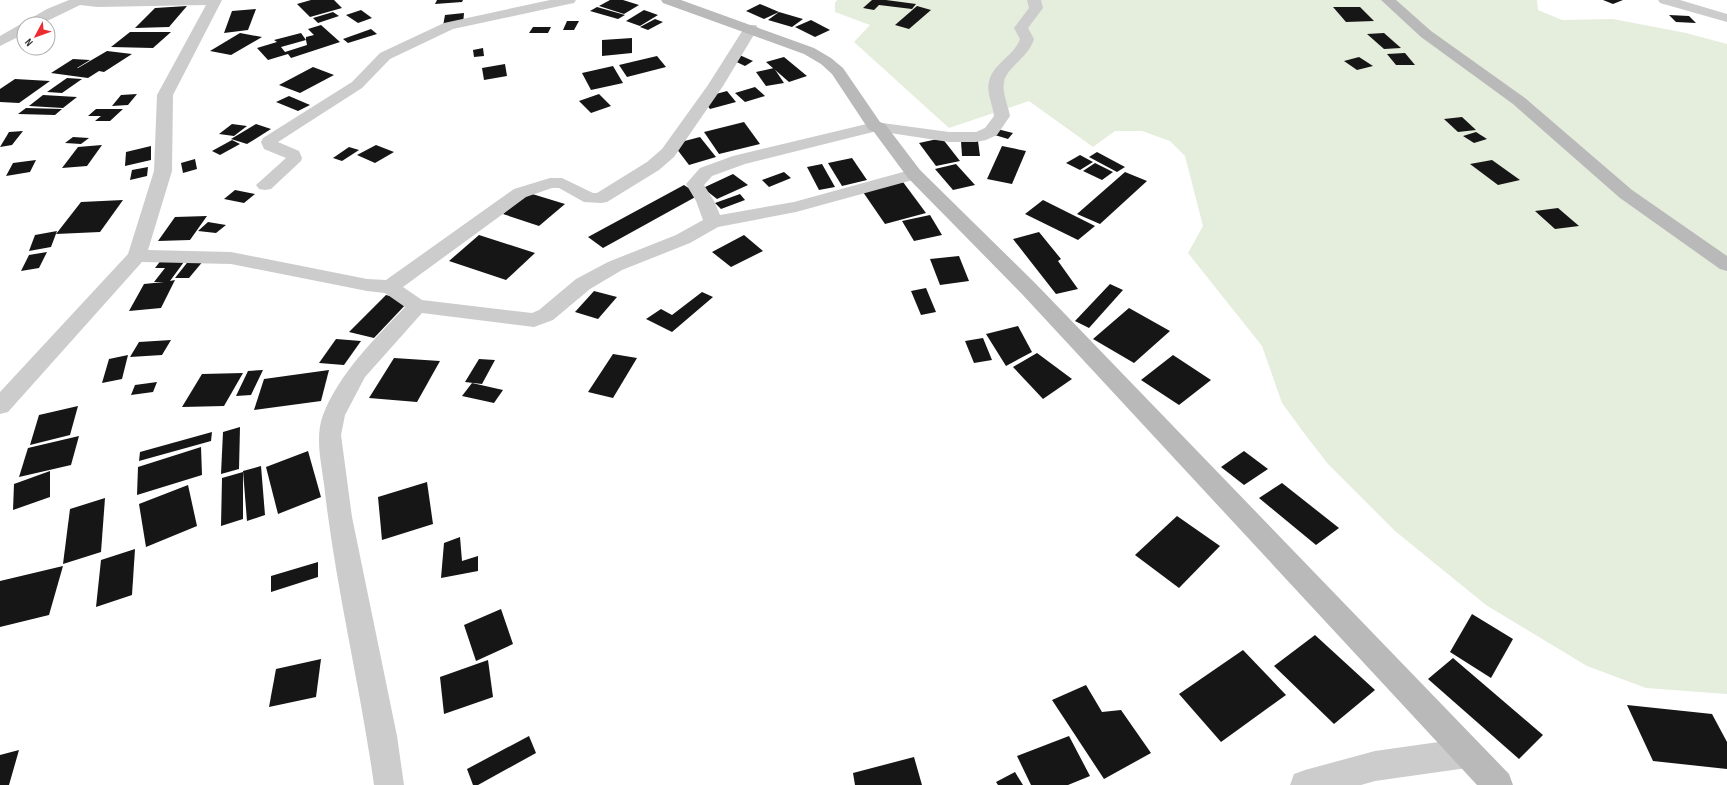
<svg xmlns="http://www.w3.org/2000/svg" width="1727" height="785" viewBox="0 0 1727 785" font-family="'Sofia Sans Condensed',sans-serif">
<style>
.green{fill:#e5eddd}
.building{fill:#161616;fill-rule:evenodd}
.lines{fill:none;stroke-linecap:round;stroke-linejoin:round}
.street{fill:#ccc;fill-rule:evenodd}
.secondary{fill:#b9b9b9;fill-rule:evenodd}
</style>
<rect width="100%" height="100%" fill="#fff"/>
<polygon class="green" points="837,0 1537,0 1538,10 1562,20 1613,19 1686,33 1727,44 1727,694 1646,688 1587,666 1486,605 1395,531 1328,464 1304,433 1282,403 1262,346 1188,253 1203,226 1185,156 1170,141 1142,131 1115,131 1093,147 1029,101 949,128 854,42 870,25 835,12 835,3"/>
<g class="building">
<polygon points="311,0 334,0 342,8 310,17 297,4"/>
<polygon points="437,0 463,0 462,2 435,4"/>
<polygon points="610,0 623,0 639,5 624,14 599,6"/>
<polygon points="872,0 886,0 916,4 912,9 879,5 874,10 863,8"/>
<polygon points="1603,0 1623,0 1613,4"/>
<polygon points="760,4 779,12 764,19 746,11"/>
<polygon points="187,6 169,27 135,28 155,8"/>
<polygon points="917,6 931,10 909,29 895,25"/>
<polygon points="597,7 625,15 618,19 590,11"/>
<polygon points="1333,7 1360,7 1374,21 1346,22"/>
<polygon points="256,9 248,30 224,33 232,11"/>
<polygon points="361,10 372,18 358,23 346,15"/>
<polygon points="644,10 658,15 640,26 626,21"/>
<polygon points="333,12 339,16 318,23 313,18"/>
<polygon points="779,12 803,19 792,27 768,20"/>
<polygon points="464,13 463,24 443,26 445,15"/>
<polygon points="1669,15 1689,16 1696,23 1676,22"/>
<polygon points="655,19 663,22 648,30 640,27"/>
<polygon points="811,20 830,30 815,37 795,27"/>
<polygon points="567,21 579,21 574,30 563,30"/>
<path d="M 321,25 L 340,42 L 291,58 L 288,54 L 268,60 L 257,48 L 277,42 L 274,40 L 301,33 L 306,40 L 306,37 L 314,35 L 308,29 ZM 306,40 L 307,45 L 285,52 L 281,47 Z"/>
<polygon points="533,27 551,27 548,33 529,33"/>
<polygon points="371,29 377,34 348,43 343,39"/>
<polygon points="130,32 171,32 153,48 111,47"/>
<polygon points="240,33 262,37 231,55 210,51"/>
<polygon points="1384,33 1401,48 1384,49 1367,34"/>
<polygon points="632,38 632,53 602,56 602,40"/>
<polygon points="483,48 484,56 474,57 473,50"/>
<polygon points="107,51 132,54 104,72 99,71 88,78 51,73 73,59 90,60 77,68 78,68"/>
<polygon points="735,53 753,61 745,66 726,57"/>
<polygon points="1405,53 1415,65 1396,65 1387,54"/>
<polygon points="657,56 666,67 627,77 619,65"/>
<polygon points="784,57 807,76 789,82 766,62"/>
<polygon points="1359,57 1373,66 1357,70 1344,61"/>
<polygon points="505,64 507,76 484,80 482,68"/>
<polygon points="613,66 623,83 591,90 582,73"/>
<polygon points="313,67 334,75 300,93 279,85"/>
<polygon points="774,68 784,83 766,86 756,72"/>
<polygon points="67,78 82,79 62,93 47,92"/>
<polygon points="15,79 50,81 19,103 0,102 0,89"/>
<polygon points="755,87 765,96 745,102 735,93"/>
<polygon points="727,91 736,102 710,109 701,98"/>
<polygon points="137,94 128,105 112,106 121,95"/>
<polygon points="599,94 611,106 591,113 579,101"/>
<polygon points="43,95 77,97 63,108 29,106"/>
<polygon points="289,96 310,105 298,111 276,102"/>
<polygon points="26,108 62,109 55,115 18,114"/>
<polygon points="96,109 123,109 110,121 95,121 101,116 88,116"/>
<polygon points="1462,117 1476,130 1458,132 1444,119"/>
<polygon points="744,122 760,144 719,154 704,132"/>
<polygon points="232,124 247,126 234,136 219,134"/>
<polygon points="256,124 271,129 247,144 231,139"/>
<polygon points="989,127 1013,133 1008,139 985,132"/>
<polygon points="23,131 12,145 0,147 9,132"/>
<polygon points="1476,132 1487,139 1474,143 1463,136"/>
<polygon points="73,137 89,138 81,144 65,143"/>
<polygon points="700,137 716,157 689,165 673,144"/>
<polygon points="942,138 960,161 936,166 919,143"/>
<polygon points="232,140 240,144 220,155 212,151"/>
<polygon points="961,141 978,141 980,156 962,156"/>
<polygon points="102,145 87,166 62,168 78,147"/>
<polygon points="376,145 394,152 375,163 357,155"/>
<polygon points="151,146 151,160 125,166 126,152"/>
<polygon points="1002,146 1026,151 1012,184 987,179"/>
<polygon points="349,147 359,150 342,161 333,158"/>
<polygon points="1097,152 1125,167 1117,172 1089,157"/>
<polygon points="1080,155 1093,162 1080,170 1066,163"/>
<polygon points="852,158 867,180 842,186 828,163"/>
<polygon points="195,159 197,169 183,173 181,163"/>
<polygon points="36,160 30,172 6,176 13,163"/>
<polygon points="1492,160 1520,180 1498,185 1470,164"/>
<polygon points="1095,163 1113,172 1102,180 1083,171"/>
<polygon points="822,164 835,187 819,190 807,167"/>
<polygon points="956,164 975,185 953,190 935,169"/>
<polygon points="148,167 147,176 130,180 132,170"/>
<polygon points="784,172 791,178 769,187 762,180"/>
<polygon points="1125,172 1147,181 1100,224 1077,214"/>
<polygon points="733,174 748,185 717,199 703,188"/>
<polygon points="903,182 926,213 885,224 863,192"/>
<polygon points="684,185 699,195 603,248 588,237"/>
<polygon points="235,190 255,194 244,203 224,199"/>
<polygon points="529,193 565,204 539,226 503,214"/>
<polygon points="740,194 745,200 721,209 715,203"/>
<polygon points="123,200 100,232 56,234 81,202"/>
<polygon points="1043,200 1095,226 1078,240 1025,214"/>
<polygon points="1558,208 1579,226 1555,229 1535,211"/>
<polygon points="930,215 942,235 914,241 902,221"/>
<polygon points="207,216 190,240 158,241 175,217"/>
<polygon points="208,222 226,225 216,233 198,231"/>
<polygon points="57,231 51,247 29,251 35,235"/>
<polygon points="1039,232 1061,259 1058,261 1078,289 1056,294 1013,239"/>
<polygon points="479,235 535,253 506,280 449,261"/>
<polygon points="744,235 763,251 731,267 712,252"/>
<polygon points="47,252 39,268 21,271 29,255"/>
<polygon points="194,254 209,254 189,278 175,278"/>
<polygon points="165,255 189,255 170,281 175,280 161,308 129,311 144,284 164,282 154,282 165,268 155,268"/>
<polygon points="959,256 969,281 940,285 930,259"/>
<polygon points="1110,284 1123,290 1089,328 1075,321"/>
<polygon points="926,288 936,312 921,315 911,291"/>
<polygon points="594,291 617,297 598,319 575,312"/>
<polygon points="702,292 713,297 672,332 646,319 661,309 672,315"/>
<polygon points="386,295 409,301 374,338 349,332"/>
<polygon points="1129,308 1170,331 1134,363 1093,339"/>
<polygon points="1018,326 1032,352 1006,366 986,334"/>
<polygon points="983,338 992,360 974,363 965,341"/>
<polygon points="336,339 361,341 344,365 319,363"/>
<polygon points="171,340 162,355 130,357 139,342"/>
<polygon points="1037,353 1072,379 1043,399 1013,367"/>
<polygon points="613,354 637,358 613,398 588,392"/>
<polygon points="128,355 122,379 102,383 109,359"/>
<polygon points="1173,355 1211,380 1179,405 1141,380"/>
<polygon points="394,358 440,361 417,402 369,398"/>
<polygon points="479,359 495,360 482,384 465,382"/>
<polygon points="263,370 251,395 236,396 248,371"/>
<polygon points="329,370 321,401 254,410 264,379"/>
<polygon points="243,373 224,406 182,407 202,374"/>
<polygon points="157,382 153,392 131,395 135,385"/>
<polygon points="472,383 503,390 494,403 462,396"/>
<polygon points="78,406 70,435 30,445 39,415"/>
<polygon points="240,427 239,469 221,474 223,432"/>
<polygon points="212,432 211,441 139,461 140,452"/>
<polygon points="79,436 71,465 19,477 28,448"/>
<polygon points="201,447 202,475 137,495 138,467"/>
<polygon points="308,451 321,497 278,514 266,467"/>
<polygon points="1244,451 1268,469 1244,485 1221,467"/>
<polygon points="261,466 265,515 247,521 243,471"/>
<polygon points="50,471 50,497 13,510 14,484"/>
<polygon points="243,472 243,519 221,526 222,478"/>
<polygon points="427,482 433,524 382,540 378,497"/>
<polygon points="1282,483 1339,528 1316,545 1259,498"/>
<polygon points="188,485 197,526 146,547 139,504"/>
<polygon points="105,498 101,552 63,564 70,509"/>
<polygon points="1177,516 1220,546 1179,588 1135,555"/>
<polygon points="460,537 462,561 478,556 478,571 441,578 444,543"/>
<polygon points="135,549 132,595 96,607 101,560"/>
<polygon points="318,562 318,577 271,592 271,576"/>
<polygon points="63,566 49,615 0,627 0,581"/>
<polygon points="501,609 513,644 476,661 464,625"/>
<polygon points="1472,614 1513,639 1491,678 1450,652"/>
<polygon points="1315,635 1375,690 1334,724 1274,666"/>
<polygon points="1243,650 1286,695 1221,742 1179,694"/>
<polygon points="1453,658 1543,735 1519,759 1428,679"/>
<polygon points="321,659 316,697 269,707 276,669"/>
<polygon points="488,660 493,697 444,714 440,677"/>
<polygon points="1086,685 1102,712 1121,710 1151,753 1104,779 1052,700"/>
<polygon points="1627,705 1712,714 1727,742 1727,769 1653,761"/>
<polygon points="529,736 536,753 478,785 473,785 467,769"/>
<polygon points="1069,736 1090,776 1068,785 1031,785 1017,756"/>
<polygon points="19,750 9,785 0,785 0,755"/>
<polygon points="914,757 922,785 855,785 853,773"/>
<polygon points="1015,772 1023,785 998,785 996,782"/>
</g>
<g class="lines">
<g class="street">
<path d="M 69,0 L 222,0 L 173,95 L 172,171 L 148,250 L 231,252 L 367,279 L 386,280 L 514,189 L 550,178 L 562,178 L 593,193 L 597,193 L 647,162 L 662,149 L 708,85 L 746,25 L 756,25 L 758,28 L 723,86 L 674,157 L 659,170 L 607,202 L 601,203 L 584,202 L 559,188 L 552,188 L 526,197 L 403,287 L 422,300 L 532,313 L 539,310 L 576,279 L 608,262 L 676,235 L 703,220 L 696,201 L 686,184 L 700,168 L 733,156 L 875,122 L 949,132 L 976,132 L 985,128 L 994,116 C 993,105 986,92 989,82 C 992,64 1014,56 1020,39 L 1014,28 L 1029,8 L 1027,0 L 1041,0 L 1043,8 L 1028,28 L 1034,39 C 1029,57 1006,68 1004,82 C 1002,93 1008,105 1010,116 L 997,135 L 986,140 L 976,142 L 949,142 L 877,131 L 745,164 L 712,176 L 704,185 L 714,201 L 720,215 L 794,202 L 914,169 L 920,170 L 923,174 L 920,178 L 796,212 L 718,227 L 690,243 L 622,270 L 590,289 L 553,320 L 534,327 L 422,313 L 365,377 L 345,415 L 341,435 L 352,517 L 397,736 L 404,785 L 374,785 C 360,684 335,585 324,484 C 321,462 315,436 323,415 C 340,372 374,340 405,307 L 385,293 L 367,291 L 231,264 L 142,262 L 8,412 L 0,414 L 0,392 L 128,254 L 154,171 L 157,95 L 206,5 L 97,7 L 80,5 L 41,24 L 24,24 L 24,34 L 0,46 L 0,36 L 47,9 Z"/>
<polygon points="550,0 576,0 574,3 569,4 453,29 390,59 362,88 278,142 299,151 302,158 301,161 271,189 265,190 259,189 256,185 286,158 264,149 261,142 263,138 352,82 380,53 444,23"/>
<polygon points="1658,0 1680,0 1727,14 1727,22 1660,3"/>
<polygon points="1467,738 1478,742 1482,753 1478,764 1467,768 1375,781 1361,785 1290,785 1294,774 1305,770 1375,751"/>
</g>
<g class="secondary">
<polygon points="661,0 681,0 814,48 831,58 843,68 880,122 885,124 920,170 1035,283 1509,774 1513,785 1477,785 1021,293 908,178 874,132 869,130 832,74 821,64 804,54 663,3"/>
<polygon points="1381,0 1396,0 1431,31 1525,98 1632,190 1727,256 1727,271 1720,269 1620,198 1513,104 1421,37"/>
</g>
</g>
<g transform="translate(36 36) rotate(229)"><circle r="19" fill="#ffffff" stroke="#acacac"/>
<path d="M0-3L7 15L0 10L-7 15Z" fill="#ed2b30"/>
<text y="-6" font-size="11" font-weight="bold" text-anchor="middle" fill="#2f2f2f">N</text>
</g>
</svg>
